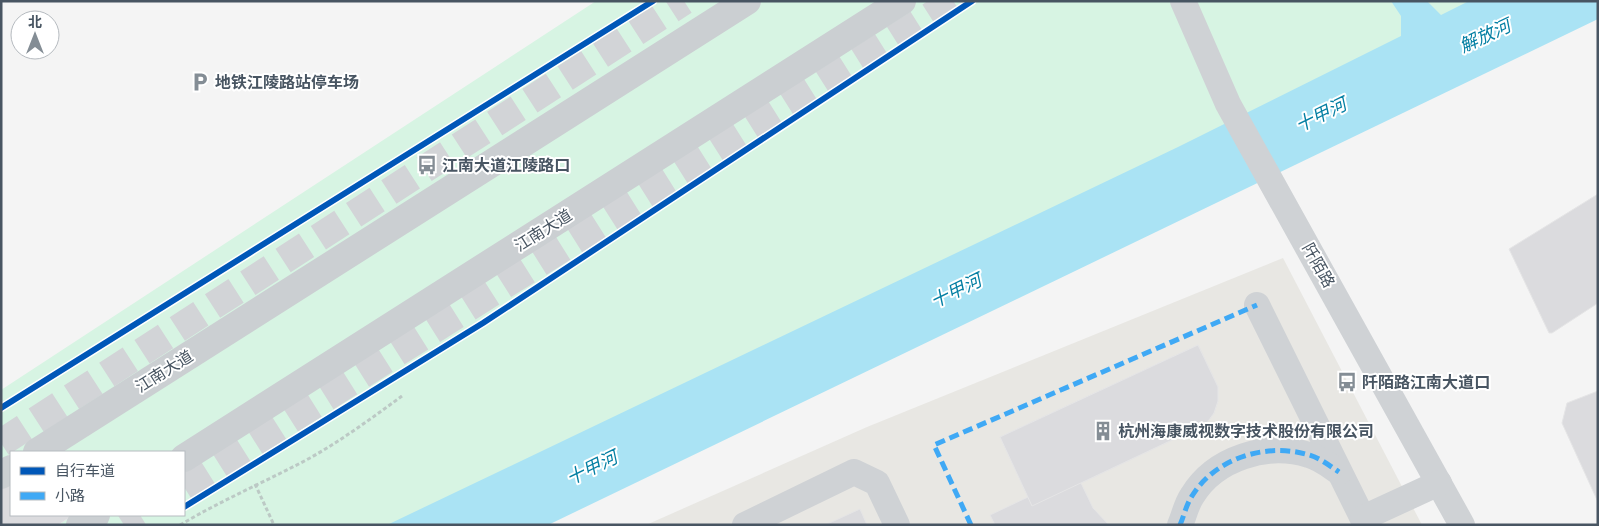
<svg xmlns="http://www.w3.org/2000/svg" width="1599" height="526" viewBox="0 0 1599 526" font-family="'Nunito Sans','Noto Sans SC',sans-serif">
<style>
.commercial{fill:#e8e7e3}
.green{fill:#d7f4e3;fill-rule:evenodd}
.water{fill:#aae3f4}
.building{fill:#dbdbde;stroke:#e5e5e6}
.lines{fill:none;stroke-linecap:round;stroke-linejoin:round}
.highway-tunnel{stroke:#d2d4d7;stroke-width:28;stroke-dasharray:28 14;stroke-linecap:butt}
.path{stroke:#bcc9c5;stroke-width:3;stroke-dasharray:4 2.5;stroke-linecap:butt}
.minor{stroke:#cfd2d5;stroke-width:26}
.major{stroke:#cbcfd2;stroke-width:28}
.quiet{stroke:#3fa9f5;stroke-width:5;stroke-dasharray:10 5;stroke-linecap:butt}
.cycleway-casing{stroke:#fff;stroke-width:9}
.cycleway{stroke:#0057b8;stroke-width:6}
.labels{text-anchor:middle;stroke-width:4;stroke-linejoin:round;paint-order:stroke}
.poi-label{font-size:16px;font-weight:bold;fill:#485562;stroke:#fff;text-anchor:start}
.street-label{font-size:16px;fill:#485562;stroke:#fff}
.water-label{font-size:18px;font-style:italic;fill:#037fa3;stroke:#fff}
</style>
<rect width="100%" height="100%" fill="#f4f4f4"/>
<polygon class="commercial" points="1283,258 1422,525 646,525 867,427"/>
<path class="green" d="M 596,1 L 1522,1 L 409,525 L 2,525 L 1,390 ZM 11,452 L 184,452 L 184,515 L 11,515 Z"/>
<polygon class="water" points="1391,1 1427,1 1441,15 1469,1 1598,1 1598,19 548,525 387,525 1178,147 1401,36 1401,16"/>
<g class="building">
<polygon points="1598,194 1598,303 1552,333 1549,333 1509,249"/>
<polygon points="1198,345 1218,387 1218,401 1214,413 1206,424 1081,483 1093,508 1109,525 995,525 990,515 1028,497 1000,437"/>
<polygon points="1198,345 1218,387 1218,401 1214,413 1206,424 1032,506 1000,437"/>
<polygon points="1598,391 1598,502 1562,423 1567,403"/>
<polygon points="11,454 11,515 73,515 58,525 1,525 1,461"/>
<polygon points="860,509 867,525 825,525"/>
</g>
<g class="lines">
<g class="highway-tunnel">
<polyline points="1,443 684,1"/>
<polyline points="184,487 954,1"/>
<polyline points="124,525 140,515"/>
</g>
<g class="path">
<polyline points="255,484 274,525"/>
<path d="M 180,525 C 222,500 267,481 310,458 C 342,440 372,418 402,396"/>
</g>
<g class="minor">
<polyline points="1183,1 1228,104 1462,525"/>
<polyline points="1257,305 1366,525"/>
<polyline points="1363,518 1439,483"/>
<polyline points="745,525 854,472 877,483 897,525"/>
<path d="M 1180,525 C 1184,516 1186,505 1192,496 C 1215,458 1267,442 1309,455 C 1320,458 1330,466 1339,472"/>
</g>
<g class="major">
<polyline points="37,452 747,1"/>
<polyline points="184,458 902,1"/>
<polyline points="1,475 11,469"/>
<polyline points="80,525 96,515"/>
</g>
<g class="quiet">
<polyline points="971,525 934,445 1257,305"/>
<path d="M 1180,525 C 1184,516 1186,505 1192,496 C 1215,458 1267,442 1309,455 C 1320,458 1330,466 1339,472"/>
</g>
<defs>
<g id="cycleway">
<polyline points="1,408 653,1"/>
<polyline points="184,507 483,323 972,1"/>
</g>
</defs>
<use href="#cycleway" class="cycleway-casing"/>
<use href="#cycleway" class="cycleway"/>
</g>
<defs>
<symbol id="parking-bare" viewBox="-9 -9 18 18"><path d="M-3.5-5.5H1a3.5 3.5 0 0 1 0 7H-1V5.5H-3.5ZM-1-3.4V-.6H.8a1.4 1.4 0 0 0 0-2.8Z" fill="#848d95" stroke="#fff" stroke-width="2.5" paint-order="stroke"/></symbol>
<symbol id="bus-bare" viewBox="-9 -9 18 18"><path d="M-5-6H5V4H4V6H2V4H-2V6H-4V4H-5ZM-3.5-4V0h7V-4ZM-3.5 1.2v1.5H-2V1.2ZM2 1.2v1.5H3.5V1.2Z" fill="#848d95" stroke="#fff" stroke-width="2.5" paint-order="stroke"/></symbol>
<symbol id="building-bare" viewBox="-9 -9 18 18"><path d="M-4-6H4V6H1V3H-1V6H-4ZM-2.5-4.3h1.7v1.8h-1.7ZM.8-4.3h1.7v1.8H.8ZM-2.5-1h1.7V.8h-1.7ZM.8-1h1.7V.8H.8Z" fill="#848d95" stroke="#fff" stroke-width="2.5" paint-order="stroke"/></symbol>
</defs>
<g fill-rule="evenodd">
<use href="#parking-bare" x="186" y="68" width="28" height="28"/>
<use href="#bus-bare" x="413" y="151" width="28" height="28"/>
<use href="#bus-bare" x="1333" y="368" width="28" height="28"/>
<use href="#building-bare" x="1089" y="417" width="28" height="28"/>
</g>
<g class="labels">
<g class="poi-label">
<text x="215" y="88">地铁江陵路站停车场</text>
<text x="442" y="171">江南大道江陵路口</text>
<text x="1362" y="388">阡陌路江南大道口</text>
<text x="1118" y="437">杭州海康威视数字技术股份有限公司</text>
</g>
<g class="street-label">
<text transform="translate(543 230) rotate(-32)" y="6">江南大道</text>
<text transform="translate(1319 265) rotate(61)" y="6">阡陌路</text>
<text transform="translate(164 371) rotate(-32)" y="6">江南大道</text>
</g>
<g class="water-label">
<text transform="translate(1485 36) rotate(-25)" y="6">解放河</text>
<text transform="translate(1321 115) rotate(-26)" y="6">十甲河</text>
<text transform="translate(956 291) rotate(-26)" y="6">十甲河</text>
<text transform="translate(592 468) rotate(-26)" y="6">十甲河</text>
</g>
</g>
<rect width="1599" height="526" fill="none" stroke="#485562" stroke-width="5"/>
<rect x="10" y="451" width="175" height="65" fill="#ffffff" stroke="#b6bbc0"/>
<rect x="20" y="467" width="25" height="8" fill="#0057b8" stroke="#b6bbc0"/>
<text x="55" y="476" font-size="15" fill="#485562">自行车道</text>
<rect x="20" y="492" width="25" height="8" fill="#3fa9f5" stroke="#b6bbc0"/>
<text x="55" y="501" font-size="15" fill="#485562">小路</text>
<g transform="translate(35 35)"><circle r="24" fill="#ffffff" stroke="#b6bbc0"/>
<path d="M0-4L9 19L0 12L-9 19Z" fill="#848d95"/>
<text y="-8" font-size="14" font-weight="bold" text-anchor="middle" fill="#485562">北</text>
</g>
</svg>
